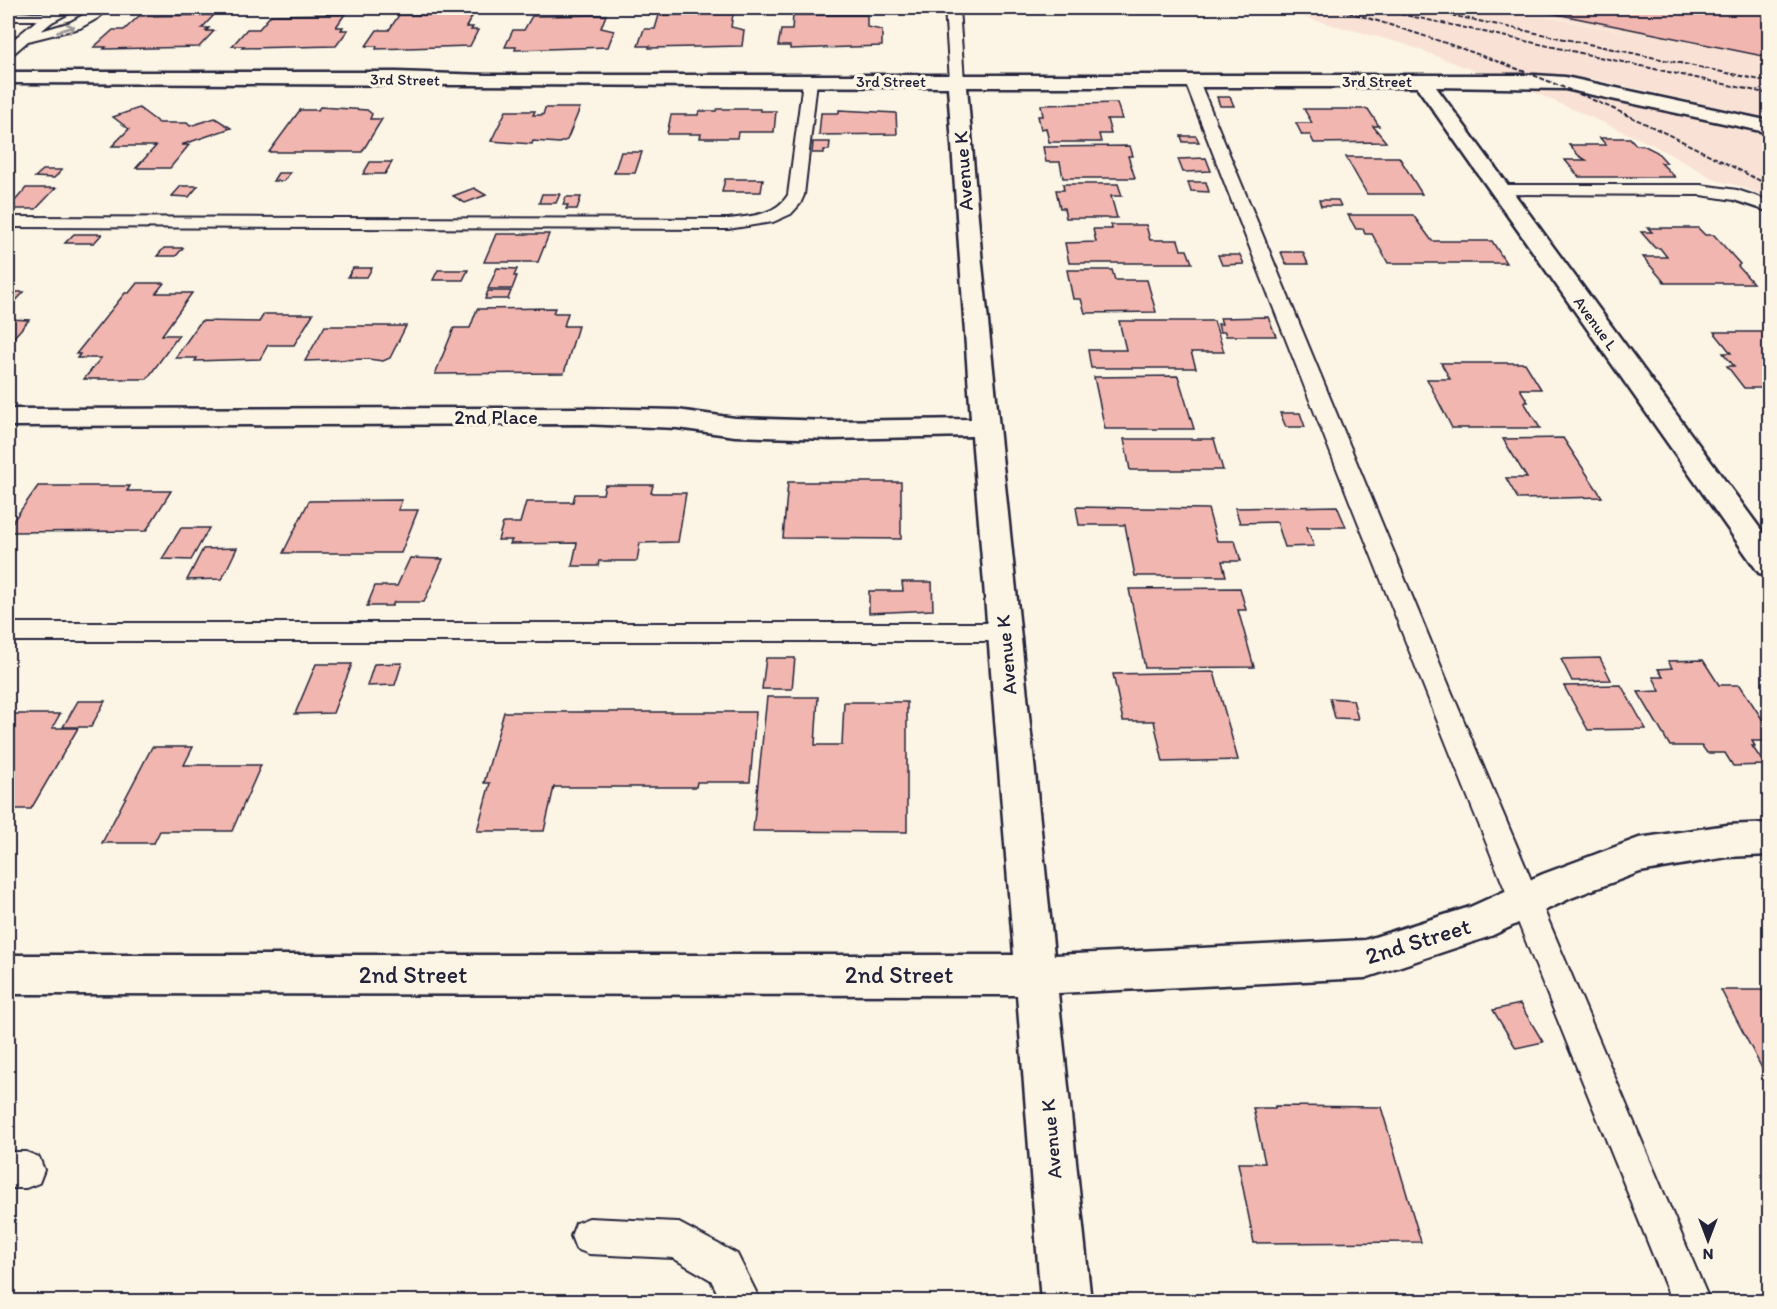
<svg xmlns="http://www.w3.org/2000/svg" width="1777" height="1309" viewBox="0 0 1777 1309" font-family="Itim,sans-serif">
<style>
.built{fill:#f9e2d5}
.building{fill:#f1b6af;stroke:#22223b;stroke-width:1.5}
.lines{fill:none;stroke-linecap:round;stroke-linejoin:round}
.lane-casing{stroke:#22223b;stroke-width:4}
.street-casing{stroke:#22223b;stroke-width:5}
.lane{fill:#fcf5e5;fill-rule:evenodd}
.street{fill:#fcf5e5;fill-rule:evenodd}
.rail{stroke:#22223b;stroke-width:2;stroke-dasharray:5 2;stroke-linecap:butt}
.oneway{stroke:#9a9698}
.labels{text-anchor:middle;stroke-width:6;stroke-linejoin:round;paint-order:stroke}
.far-street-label{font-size:16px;fill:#22223b;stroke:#fcf5e5}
.street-label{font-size:20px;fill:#22223b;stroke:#fcf5e5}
.near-street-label{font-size:24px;fill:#22223b;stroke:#fcf5e5}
</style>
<rect width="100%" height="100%" fill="#fcf5e5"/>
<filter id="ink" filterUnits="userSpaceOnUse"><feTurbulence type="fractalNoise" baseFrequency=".0167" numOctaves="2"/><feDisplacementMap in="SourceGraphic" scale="12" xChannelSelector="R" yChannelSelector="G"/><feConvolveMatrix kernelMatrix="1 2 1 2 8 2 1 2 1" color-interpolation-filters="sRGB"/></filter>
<g filter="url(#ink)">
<g class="built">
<polygon points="1269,8 1504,8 1668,41 1511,8 1769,8 1769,118 1592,79 1540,73 1481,73 1404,44"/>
<polygon points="1529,90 1588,94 1769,135 1769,199 1740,186 1718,181 1651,144"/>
</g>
<g class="building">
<polygon points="1527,8 1770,8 1770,56 1763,56"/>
<polygon points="345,14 336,27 343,27 341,30 348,30 336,46 242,48 244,46 232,46 247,29 259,29 271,15"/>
<polygon points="733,14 731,27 744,30 742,46 649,48 650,46 638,46 644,29 655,29 659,15"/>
<polygon points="214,15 202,28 209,28 206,31 214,31 199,47 104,49 106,47 94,47 113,30 124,30 139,16"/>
<polygon points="399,15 473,15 466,27 473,27 471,30 478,30 470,46 376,49 377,46 366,46 377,30 389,30"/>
<polygon points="606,15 601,28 614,31 608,47 515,50 516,47 505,47 513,30 524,30 532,16"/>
<polygon points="793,15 867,15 867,27 882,30 882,46 790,49 790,46 778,46 781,30 792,30"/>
<polygon points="1217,97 1230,97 1234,106 1220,106"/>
<polygon points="1117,103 1122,119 1107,119 1111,134 1099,134 1101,142 1049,142 1046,128 1041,129 1038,116 1043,116 1041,105"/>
<polygon points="320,107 367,110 372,114 370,119 382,119 362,152 269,152 300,110 318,110"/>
<polygon points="139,108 159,123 187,123 190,126 215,118 231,128 181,145 189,145 170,168 136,168 156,146 112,146 129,129 113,117"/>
<polygon points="545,108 580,108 567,140 559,143 533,141 532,144 491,141 506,111 535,111 533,115 543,115"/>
<polygon points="717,109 760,109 760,111 776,111 774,132 738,132 737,138 700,138 701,134 667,134 671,115 698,115 699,111 716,111"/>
<polygon points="1304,109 1368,109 1379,126 1373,126 1386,142 1314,143 1310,135 1302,135 1296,123 1312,123"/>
<polygon points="839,110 896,113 897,134 819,135 821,113 839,113"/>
<polygon points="1181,136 1196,136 1199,142 1183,142"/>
<polygon points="1600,138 1630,138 1636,145 1643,145 1657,152 1667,163 1661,163 1675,177 1579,177 1565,160 1586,160 1579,156 1569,145 1606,145"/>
<polygon points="813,142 830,142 829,150 824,150 824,153 812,153"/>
<polygon points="1130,146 1133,156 1128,156 1135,178 1063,178 1060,162 1046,162 1043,147"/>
<polygon points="621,152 642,152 635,173 614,173"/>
<polygon points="1346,157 1399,157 1422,194 1367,194"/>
<polygon points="1206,158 1211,171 1183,172 1178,159"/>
<polygon points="370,162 392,162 385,174 363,174"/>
<polygon points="43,170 62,170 54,178 35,177"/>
<polygon points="278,173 290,173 284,181 273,181"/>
<polygon points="725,179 763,179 761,192 722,192"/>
<polygon points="1188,182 1206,182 1209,192 1191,191"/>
<polygon points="1063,184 1118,184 1122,196 1111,196 1117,218 1066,218 1064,208 1060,208 1056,190 1064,190"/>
<polygon points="181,186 198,186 189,197 172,196"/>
<polygon points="26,188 56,188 36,209 8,209"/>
<polygon points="474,188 486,195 465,203 453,196"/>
<polygon points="542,194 560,194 556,203 539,203"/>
<polygon points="566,197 581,197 577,209 566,209 568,205 563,205"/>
<polygon points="1319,200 1338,200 1341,206 1321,206"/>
<polygon points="1348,215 1413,215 1432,241 1492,241 1506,263 1388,263 1372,234 1365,234 1363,229 1356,229"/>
<polygon points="1111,225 1146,225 1150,240 1178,240 1181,250 1187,250 1192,263 1069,263 1065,243 1096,242 1093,229 1112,229"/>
<polygon points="1648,228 1698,228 1705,235 1714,235 1740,264 1738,266 1753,283 1665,283 1643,257 1667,257 1660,248 1655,248 1641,232 1652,232"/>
<polygon points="74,234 102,234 94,243 65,243"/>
<polygon points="496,234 549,234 538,262 484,262"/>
<polygon points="164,248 183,248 176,256 157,256"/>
<polygon points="1281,252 1303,252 1308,264 1286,264"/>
<polygon points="1218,255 1240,255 1244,264 1222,265"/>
<polygon points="353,268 372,268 367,277 348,277"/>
<polygon points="497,268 517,269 514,276 517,276 512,289 488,289"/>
<polygon points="438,270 468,270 463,280 433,280"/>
<polygon points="1067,270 1112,270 1115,280 1147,280 1156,312 1085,313 1081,299 1073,299"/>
<polygon points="137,283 164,283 156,293 192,293 162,335 179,335 147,379 84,379 101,358 77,358 80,354 76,354 125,293 129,293"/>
<polygon points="488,291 511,291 508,299 485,299"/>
<polygon points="8,292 24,292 8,309"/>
<polygon points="555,308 553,313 568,313 564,326 578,326 564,373 435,374 454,328 470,328 477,309"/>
<polygon points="264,314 313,314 294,345 268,345 260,359 195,361 197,358 175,358 201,321 259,322"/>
<polygon points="1268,317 1276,336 1226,336 1225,332 1220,332 1218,324 1222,324 1220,318"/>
<polygon points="8,319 29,320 8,344"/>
<polygon points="1119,321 1214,321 1224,352 1191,352 1196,368 1091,368 1088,350 1126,350"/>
<polygon points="325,326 406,326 390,358 383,361 368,359 305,361"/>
<polygon points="1714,332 1768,332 1770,388 1744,388 1727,366 1734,366 1723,353 1731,353"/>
<polygon points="1441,363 1525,363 1541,389 1520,389 1528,402 1524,402 1540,428 1452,428 1427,379 1450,379"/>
<polygon points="1178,376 1194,429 1105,429 1094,377"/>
<polygon points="1280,413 1300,413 1305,427 1286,427"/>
<polygon points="1563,438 1602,497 1518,499 1506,478 1527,478 1503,439"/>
<polygon points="1124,439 1214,439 1223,470 1130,470"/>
<polygon points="788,482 901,482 901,539 783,538"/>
<polygon points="605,485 653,485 651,493 686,493 678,542 640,543 637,561 599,561 598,566 572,566 577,543 510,544 512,540 498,540 503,523 520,523 526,502 573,502 575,494 603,494"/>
<polygon points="38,486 130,486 127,491 171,491 146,531 8,532 8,528"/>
<polygon points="402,500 398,510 418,510 401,553 283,553 309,501"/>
<polygon points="1337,506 1346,527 1307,527 1314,546 1285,547 1277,522 1240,523 1235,508"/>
<polygon points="1076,507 1208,509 1217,541 1235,541 1241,561 1222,561 1226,576 1135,576 1125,525 1079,525"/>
<polygon points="181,528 209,528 191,560 162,559"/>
<polygon points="237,548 222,579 187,580 203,549"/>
<polygon points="410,558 443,559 424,602 394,602 392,606 367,606 375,586 397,586"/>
<polygon points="902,582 932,582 933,610 869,613 869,591 903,591"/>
<polygon points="1240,588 1246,610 1238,610 1254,667 1145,668 1129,589"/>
<polygon points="766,658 795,658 792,689 762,689"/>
<polygon points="1600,658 1611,680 1572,681 1561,659"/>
<polygon points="1703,660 1719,685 1740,685 1764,722 1770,722 1770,741 1752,741 1755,746 1752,746 1765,765 1733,766 1725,753 1707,753 1702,746 1670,746 1638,692 1660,691 1653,677 1663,677 1658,669 1672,668 1668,661"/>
<polygon points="402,663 395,685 367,686 374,664"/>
<polygon points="316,664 352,664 333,713 295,714"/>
<polygon points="1214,672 1238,760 1163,762 1154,721 1123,721 1113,674"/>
<polygon points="1621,685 1646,729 1588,730 1564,686"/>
<polygon points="767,697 818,697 815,745 842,745 844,702 907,702 907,832 753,831"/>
<polygon points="1330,698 1353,700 1358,719 1335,718"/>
<polygon points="78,701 105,701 91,727 63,727"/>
<polygon points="504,712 756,712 750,782 697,782 696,787 554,787 544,831 477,831 490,783 484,783"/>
<polygon points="15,714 60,714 52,728 78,728 31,809 8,809 8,722"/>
<polygon points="152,747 193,747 184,765 261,765 232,831 160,831 154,843 102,843"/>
<polygon points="1721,990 1770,990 1770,1076 1766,1076"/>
<polygon points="1520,1004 1543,1042 1516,1048 1493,1010"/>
<polygon points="1275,1106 1381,1107 1421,1242 1254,1243 1238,1163 1265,1163 1253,1108 1275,1108"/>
</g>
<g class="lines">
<defs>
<g id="lane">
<path d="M 62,8 L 79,8 L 52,22 L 41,31 L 71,22 L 95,8 L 109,8 L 98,18 L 80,28 L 28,41 L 13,54 L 8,55 L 8,44 L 37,20 L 8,20 L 8,12 C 30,11 41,17 62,8 Z"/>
<polygon points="945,8 959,8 964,81 957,85 950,81"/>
<path d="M 810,77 L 817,81 L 804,195 L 800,204 L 791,214 L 773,222 L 728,229 L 8,227 L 8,217 L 728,219 C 750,216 775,216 788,195 L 803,81 Z"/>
<path d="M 1192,77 L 1199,81 L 1452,693 L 1710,1302 L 1672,1302 C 1507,896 1343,489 1185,81 Z"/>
<polygon points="1500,185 1701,185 1737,190 1770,201 1770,212 1734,200 1701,195 1494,194 1492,190 1494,186"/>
<polygon points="8,623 1004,623 1013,625 1017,632 1013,639 1004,641 8,641"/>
<polygon points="8,1152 26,1152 39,1157 44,1170 39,1183 26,1188 8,1188"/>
<polygon points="589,1218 677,1222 737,1254 761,1302 722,1302 711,1280 673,1258 589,1254 576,1249 571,1236 576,1223"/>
</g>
<polygon id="street" points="396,72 486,75 1535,75 1565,77 1770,121 1770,133 1565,89 1436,87 1770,542 1770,576 1759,573 1417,87 967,87 982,264 1054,955 1365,940 1470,907 1543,874 1639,838 1727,825 1770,823 1770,855 1727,857 1640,872 1571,898 1491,936 1365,978 1058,993 1091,1302 1041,1302 1017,995 8,994 8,955 1014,955 972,436 831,439 735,436 677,428 582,424 8,426 8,409 582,408 677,410 735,418 831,421 971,419 948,87 8,83 8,72"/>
</defs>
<use href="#lane" class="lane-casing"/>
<use href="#street" class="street-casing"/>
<use href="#lane" class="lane"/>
<use href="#street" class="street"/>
<g class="rail">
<path d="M 1335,8 C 1411,31 1486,55 1560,86 C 1631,115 1701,150 1770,186"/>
<polyline points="1373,8 1770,94"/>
<polyline points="1417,8 1770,82"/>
</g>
</g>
<defs><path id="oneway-shaft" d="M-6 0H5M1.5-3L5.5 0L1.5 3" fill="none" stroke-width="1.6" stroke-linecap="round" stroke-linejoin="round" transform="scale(1.5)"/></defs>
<use class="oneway" href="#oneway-shaft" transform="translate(66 29) rotate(-16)"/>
</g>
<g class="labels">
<g class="far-street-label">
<text transform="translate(405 79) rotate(1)" y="6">3rd Street</text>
<text x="891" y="87">3rd Street</text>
<text x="1377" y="87">3rd Street</text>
<text transform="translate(1596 323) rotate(54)" y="6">Avenue L</text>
</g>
<g class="street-label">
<text transform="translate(963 171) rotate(-94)" y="7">Avenue K</text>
<text x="496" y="424">2nd Place</text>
<text transform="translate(1006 655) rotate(-95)" y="7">Avenue K</text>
<text transform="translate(1051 1139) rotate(-95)" y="7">Avenue K</text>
</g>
<g class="near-street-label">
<text transform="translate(1418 941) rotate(-17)" y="8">2nd Street</text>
<text x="413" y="983">2nd Street</text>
<text x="899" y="983">2nd Street</text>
</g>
</g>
<rect width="1777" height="1309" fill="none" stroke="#fcf5e5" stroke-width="30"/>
<rect x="15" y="15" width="1747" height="1279" fill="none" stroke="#22223b" stroke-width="2" filter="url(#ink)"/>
<g transform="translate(1708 1240) rotate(180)" stroke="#fcf5e5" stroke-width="4.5" paint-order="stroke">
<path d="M0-4.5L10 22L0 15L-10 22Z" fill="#22223b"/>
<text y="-9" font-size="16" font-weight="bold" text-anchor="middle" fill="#22223b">N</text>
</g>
</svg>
